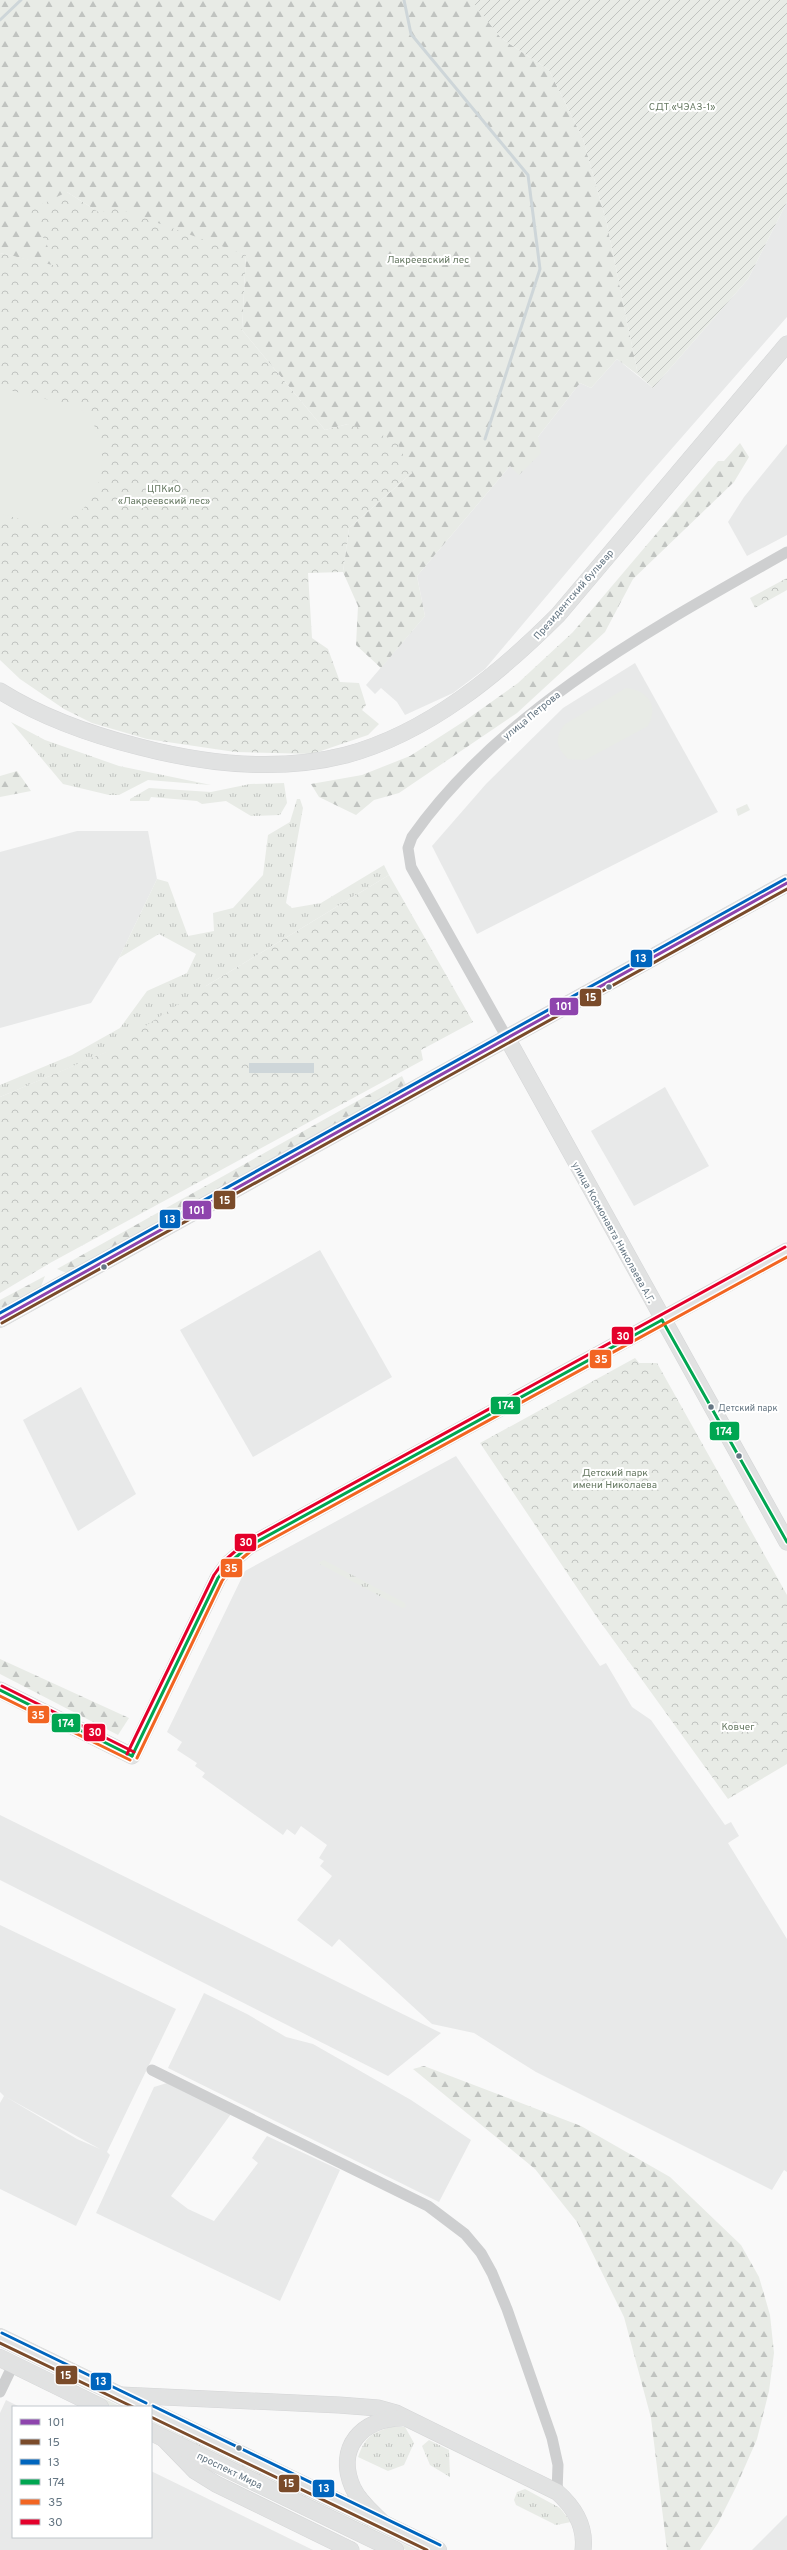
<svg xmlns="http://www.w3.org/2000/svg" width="787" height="2550" viewBox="0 0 787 2550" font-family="Overpass,sans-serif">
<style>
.built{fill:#e8e9e9;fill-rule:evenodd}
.grass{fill:url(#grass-tufts)}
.forest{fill:url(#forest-firs)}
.park{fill:url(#park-crowns)}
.garden{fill:url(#garden-furrows)}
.pitch{fill:#e8ebe6}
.water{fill:#ced6d9}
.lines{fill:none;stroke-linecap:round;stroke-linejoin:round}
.stream{stroke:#ced6d9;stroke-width:3}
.secondary-casing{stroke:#d5d6d7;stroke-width:17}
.primary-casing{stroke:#d5d6d7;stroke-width:18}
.street{stroke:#cecfd0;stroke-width:11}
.secondary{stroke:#e1e2e2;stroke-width:16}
.primary{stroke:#e1e2e2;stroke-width:17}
.bus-1-casing{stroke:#fff;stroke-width:6}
.bus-2-casing{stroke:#fff;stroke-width:6}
.bus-3-casing{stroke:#fff;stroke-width:6}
.bus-4-casing{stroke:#fff;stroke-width:6}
.bus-5-casing{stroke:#fff;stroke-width:6}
.bus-6-casing{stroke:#fff;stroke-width:6}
.bus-1{stroke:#8e44ad;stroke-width:3}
.bus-2{stroke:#7a4b2a;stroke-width:3}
.bus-3{stroke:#0065bd;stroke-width:3}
.bus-4{stroke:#00a651;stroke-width:3}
.bus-5{stroke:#f26522;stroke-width:3}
.bus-6{stroke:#e4002b;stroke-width:3}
.bus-dot{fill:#657683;stroke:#fff;stroke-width:1.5}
.labels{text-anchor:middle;stroke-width:4;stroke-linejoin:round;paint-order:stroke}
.bus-label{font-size:9px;fill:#657683;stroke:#fff;text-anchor:start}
.park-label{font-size:10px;fill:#687a64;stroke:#fff}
.street-label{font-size:10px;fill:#657683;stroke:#fff}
.line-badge{stroke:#fff;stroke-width:1.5}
.badge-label{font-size:11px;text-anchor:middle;font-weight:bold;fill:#fff}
</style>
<defs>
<pattern id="grass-tufts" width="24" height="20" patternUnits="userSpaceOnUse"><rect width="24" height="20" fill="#e8ebe6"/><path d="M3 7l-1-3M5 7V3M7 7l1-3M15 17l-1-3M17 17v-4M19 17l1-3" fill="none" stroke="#c0c3c0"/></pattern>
<pattern id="forest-firs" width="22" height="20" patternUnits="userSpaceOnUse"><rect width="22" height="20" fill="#e8ebe6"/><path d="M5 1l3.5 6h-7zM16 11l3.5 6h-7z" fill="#c0c3c0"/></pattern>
<pattern id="park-crowns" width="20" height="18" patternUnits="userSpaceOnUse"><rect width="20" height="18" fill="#e8ebe6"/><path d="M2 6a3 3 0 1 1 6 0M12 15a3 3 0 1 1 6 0" fill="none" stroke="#c0c3c0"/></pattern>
<pattern id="garden-furrows" width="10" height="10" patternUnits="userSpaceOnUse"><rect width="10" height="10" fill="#e8ebe6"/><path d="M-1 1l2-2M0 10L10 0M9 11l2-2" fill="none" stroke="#c0c3c0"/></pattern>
</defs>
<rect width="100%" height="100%" fill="#f9f9f9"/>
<g class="built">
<polygon points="787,202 787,317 647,477 485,669 453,693 405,715 397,702 381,688 375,694 366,685 425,616 417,576 510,466 538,437 580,383 591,388 617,359 653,388 748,279"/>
<polygon points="787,444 787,535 747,556 728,522 744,497"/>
<polygon points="635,663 718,812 477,934 432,846 486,784 563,708"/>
<polygon points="77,831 148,831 157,879 119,958 91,1003 0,1028 0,852"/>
<polygon points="665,1087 709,1166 634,1206 591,1131"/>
<polygon points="320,1250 392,1377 253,1457 180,1330"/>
<polygon points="81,1387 136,1494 78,1531 23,1420"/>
<polygon points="456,1456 600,1666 606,1663 632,1707 651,1720 725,1825 731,1822 739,1836 728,1843 787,1939 787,2172 784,2170 772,2190 536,2072 474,2033 432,2024 339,1939 332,1947 297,1920 332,1876 320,1866 324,1861 319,1858 327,1845 301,1826 295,1835 287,1829 283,1835 202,1777 205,1773 195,1766 197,1763 177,1750 182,1742 167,1732 245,1571"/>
<polygon points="0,1815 441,2033 388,2076 0,1880"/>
<path d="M 0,1925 L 176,2009 L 107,2152 L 110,2155 L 76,2226 L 0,2189 L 0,2103 L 4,2096 L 0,2092 ZM 6,2097 L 100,2149 L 77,2139 Z"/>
<polygon points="204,1993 247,2014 286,2037 313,2044 411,2100 471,2140 439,2202 168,2068"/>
<polygon points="167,2083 231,2114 171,2196 188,2209 214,2221 258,2163 252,2158 267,2136 340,2170 280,2301 96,2213 154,2087"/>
<polygon points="6,2400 20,2407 13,2407 13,2537 151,2537 151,2471 313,2550 0,2550 0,2413"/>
<polygon points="787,2515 787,2550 752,2550"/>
</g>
<g class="grass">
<polygon points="11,722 45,740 119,766 211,785 148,780 119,795 109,795 63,784"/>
<polygon points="284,783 287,803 280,815 251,816 226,801 202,804 197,801 151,797 149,801 130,801 130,799 149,788 211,792 250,784"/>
<polygon points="297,799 300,799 303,808 286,903 292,908 321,903 384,865 389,875 206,986 195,1015 0,1097 0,1085 72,1055 120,1028 147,991 187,973 196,954 159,934 119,958 157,879 168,882 188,936 214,931 213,913 233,908 263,875 268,835 290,822"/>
<polygon points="324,1560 405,1603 406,1607 402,1608 318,1563"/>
<polygon points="69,2382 122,2407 112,2407 67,2385"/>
<polygon points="151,2421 416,2550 406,2550 151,2426"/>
<path d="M 391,2427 L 405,2427 L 414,2443 L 404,2465 L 388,2471 L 358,2457 C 365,2437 371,2433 391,2427 Z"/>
<polygon points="429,2440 449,2450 450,2477 430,2465 422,2446"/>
<polygon points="525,2489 560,2508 571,2522 556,2525 516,2505 514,2500 517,2492"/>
</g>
<g class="forest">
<polygon points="0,0 478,0 475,4 501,38 549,70 583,139 607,224 638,375 617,359 591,388 580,383 538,437 541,453 519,475 510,466 417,576 425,616 381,668 356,645 358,606 343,572 349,528 412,473 348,424 325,430 242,330 246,255 100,213 67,192 57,267 0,253"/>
<polygon points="740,443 749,457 734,482 633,579 605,632 517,713 399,793 374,800 356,815 319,797 311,784 362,775 410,756 466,720 518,683 573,632 718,461 724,461"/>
<polygon points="17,771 31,791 0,797 0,776"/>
<polygon points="402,1076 407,1087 69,1274 57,1269"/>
<polygon points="45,1276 38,1294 0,1311 0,1300"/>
<polygon points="0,1659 129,1718 118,1735 0,1674"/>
<polygon points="424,2066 581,2126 670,2177 741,2245 759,2277 770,2315 774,2353 769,2391 757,2439 736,2487 718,2523 700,2550 667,2550 651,2418 624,2317 577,2222 535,2169 413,2069"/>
</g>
<g class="park">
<polygon points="67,192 100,213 114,207 246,255 242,330 325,430 348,424 396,440 412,473 349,528 343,572 308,573 312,638 328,649 340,682 359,683 366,705 362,710 379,724 368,735 312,754 235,752 147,739 92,723 64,709 20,679 0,660 0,253 57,266 30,210"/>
<polygon points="787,578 787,590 755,608 750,598"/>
<polygon points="389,875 473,1022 421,1050 423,1060 50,1263 0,1293 0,1097 106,1052 206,986"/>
<polygon points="635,1358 639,1363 657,1363 787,1595 787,1764 728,1799 596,1616 480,1443"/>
</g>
<polygon class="garden" points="478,0 787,0 787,202 748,279 653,388 638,375 607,224 583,139 549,70 501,38 474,4"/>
<g class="pitch">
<path d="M 0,388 L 75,406 C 118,430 108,510 60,522 C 41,527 19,518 0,514 Z"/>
<path d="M 626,688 C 648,690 659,706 648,726 L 585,760 L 568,759 C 556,747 554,738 565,724 Z"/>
<polygon points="747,804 750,810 738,816 736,809"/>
</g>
<rect class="water" x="249" y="1063" width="65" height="10"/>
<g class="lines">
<g class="stream">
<polyline points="404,0 411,34 528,175 540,269 485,439"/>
<polyline points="0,20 21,0"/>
</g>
<defs>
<g id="secondary">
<path d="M 0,691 C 43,718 92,735 140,747 C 205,764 279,772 346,755 C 428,733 499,674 558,615 L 787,344"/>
<polyline points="512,1047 787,1542"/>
<polyline points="0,1690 132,1756 218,1578 228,1564 249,1546 787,1251"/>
<path d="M 121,2395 L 339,2405 L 378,2408 L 396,2413 L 557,2492 C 574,2507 586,2526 583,2550"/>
<polyline points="162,2437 195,2471 216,2484 351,2550"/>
<path d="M 381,2521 C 371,2511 359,2501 353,2488 C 335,2448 362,2418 402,2418"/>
</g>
<g id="primary">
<polyline points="0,1319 787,883"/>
<polyline points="0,2337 144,2407"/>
<polyline points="0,2358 100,2407"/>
<polyline points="151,2411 438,2550"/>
<polyline points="151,2432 395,2550"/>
</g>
</defs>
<use href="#secondary" class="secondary-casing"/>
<use href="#primary" class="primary-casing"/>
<g class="street">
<path d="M 507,1038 L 411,867 L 408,848 L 412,837 C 502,709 653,628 787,552"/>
<polyline points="152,2070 428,2206 465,2234 481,2253 492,2273 507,2309 552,2438 558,2465 557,2492"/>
<polyline points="0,2392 13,2365"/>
</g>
<use href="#secondary" class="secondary"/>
<use href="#primary" class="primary"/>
<defs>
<polyline id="bus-1" points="0,1319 787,883"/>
<g id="bus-2">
<polyline points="2,1323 787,889"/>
<polyline points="0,2343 133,2407"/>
<polyline points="151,2417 427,2550"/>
</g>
<g id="bus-3">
<polyline points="0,1313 785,879"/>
<polyline points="2,2333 146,2403"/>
<polyline points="153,2406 440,2545"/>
</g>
<g id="bus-4">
<polyline points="662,1320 787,1542"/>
<polyline points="0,1690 132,1756"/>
<polyline points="132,1756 218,1578 228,1564 249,1546 662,1320"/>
</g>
<g id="bus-5">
<polyline points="0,1696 130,1760"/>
<polyline points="137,1758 222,1581 232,1567 252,1550 787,1257"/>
</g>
<g id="bus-6">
<polyline points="2,1686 134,1752"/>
<polyline points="127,1754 214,1575 224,1561 246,1542 785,1247"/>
</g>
</defs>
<use href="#bus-1" class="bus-1-casing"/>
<use href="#bus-2" class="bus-2-casing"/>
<use href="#bus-3" class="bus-3-casing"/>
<use href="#bus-4" class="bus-4-casing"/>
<use href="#bus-5" class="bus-5-casing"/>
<use href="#bus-6" class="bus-6-casing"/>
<use href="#bus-1" class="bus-1"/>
<use href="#bus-2" class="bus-2"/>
<use href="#bus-3" class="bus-3"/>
<use href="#bus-4" class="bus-4"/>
<use href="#bus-5" class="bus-5"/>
<use href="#bus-6" class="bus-6"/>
</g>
<g class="bus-dot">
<circle cx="609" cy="987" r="3.5"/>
<circle cx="104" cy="1267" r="3.5"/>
<circle cx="711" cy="1407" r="3.5"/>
<circle cx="739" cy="1456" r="3.5"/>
<circle cx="239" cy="2448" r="3.5"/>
</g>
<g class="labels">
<g class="bus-label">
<text x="718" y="1411">Детский парк</text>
</g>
<g class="park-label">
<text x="682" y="110">СДТ «ЧЭАЗ-1»</text>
<text x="428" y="263">Лакреевский лес</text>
<text x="164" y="492">ЦПКиО<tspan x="164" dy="12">«Лакреевский лес»</tspan></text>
<text x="615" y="1476">Детский парк<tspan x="615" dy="12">имени Николаева</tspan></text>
<text x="738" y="1730">Ковчег</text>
</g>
<g class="street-label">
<text transform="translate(573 594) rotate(-49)" y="4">Президентский бульвар</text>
<text transform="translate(531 715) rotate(-39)" y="4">улица Петрова</text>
<text transform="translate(614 1232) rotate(61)" y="4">улица Космонавта Николаева А.Г.</text>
<text transform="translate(230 2470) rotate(26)" y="4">проспект Мира</text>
</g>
</g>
<g class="line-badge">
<rect x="630" y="949" width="23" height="19" rx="4" fill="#0065bd"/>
<rect x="579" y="988" width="23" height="19" rx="4" fill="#7a4b2a"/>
<rect x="549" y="997" width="30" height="19" rx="4" fill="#8e44ad"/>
<rect x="213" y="1190" width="23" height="20" rx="4" fill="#7a4b2a"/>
<rect x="182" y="1200" width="30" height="20" rx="4" fill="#8e44ad"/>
<rect x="159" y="1209" width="22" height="20" rx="4" fill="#0065bd"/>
<rect x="611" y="1326" width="23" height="19" rx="4" fill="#e4002b"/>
<rect x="589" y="1349" width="23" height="20" rx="4" fill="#f26522"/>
<rect x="490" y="1396" width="31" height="19" rx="4" fill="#00a651"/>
<rect x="709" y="1421" width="31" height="20" rx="4" fill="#00a651"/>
<rect x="234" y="1533" width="23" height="19" rx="4" fill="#e4002b"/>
<rect x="220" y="1558" width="23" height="20" rx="4" fill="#f26522"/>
<rect x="27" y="1705" width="23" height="19" rx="4" fill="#f26522"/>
<rect x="51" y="1713" width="30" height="20" rx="4" fill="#00a651"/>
<rect x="83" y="1723" width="23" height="19" rx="4" fill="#e4002b"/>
<rect x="55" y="2365" width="23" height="20" rx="4" fill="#7a4b2a"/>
<rect x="90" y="2372" width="22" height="19" rx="4" fill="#0065bd"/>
<rect x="278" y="2474" width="22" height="19" rx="4" fill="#7a4b2a"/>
<rect x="312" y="2479" width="23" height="19" rx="4" fill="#0065bd"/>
</g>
<g class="badge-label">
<text x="641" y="962">13</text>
<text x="591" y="1001">15</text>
<text x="564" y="1010">101</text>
<text x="225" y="1204">15</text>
<text x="197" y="1214">101</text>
<text x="170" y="1223">13</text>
<text x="623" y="1340">30</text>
<text x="601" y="1363">35</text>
<text x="506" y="1409">174</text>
<text x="724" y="1435">174</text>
<text x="246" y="1546">30</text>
<text x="231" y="1572">35</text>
<text x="38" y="1719">35</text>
<text x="66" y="1727">174</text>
<text x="95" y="1736">30</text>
<text x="66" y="2379">15</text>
<text x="101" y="2385">13</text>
<text x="289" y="2487">15</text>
<text x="324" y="2492">13</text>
</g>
<rect x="12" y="2406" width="140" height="132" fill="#ffffff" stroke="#c1c8cd"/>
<rect x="20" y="2419" width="20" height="6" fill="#8e44ad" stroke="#c1c8cd"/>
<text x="48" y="2426" font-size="12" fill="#657683">101</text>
<rect x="20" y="2439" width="20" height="6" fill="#7a4b2a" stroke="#c1c8cd"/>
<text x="48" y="2446" font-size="12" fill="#657683">15</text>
<rect x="20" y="2459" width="20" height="6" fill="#0065bd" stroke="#c1c8cd"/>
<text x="48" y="2466" font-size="12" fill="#657683">13</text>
<rect x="20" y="2479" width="20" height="6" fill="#00a651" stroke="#c1c8cd"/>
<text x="48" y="2486" font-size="12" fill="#657683">174</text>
<rect x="20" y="2499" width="20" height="6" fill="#f26522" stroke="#c1c8cd"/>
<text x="48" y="2506" font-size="12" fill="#657683">35</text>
<rect x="20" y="2519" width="20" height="6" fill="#e4002b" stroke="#c1c8cd"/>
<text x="48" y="2526" font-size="12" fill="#657683">30</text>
</svg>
